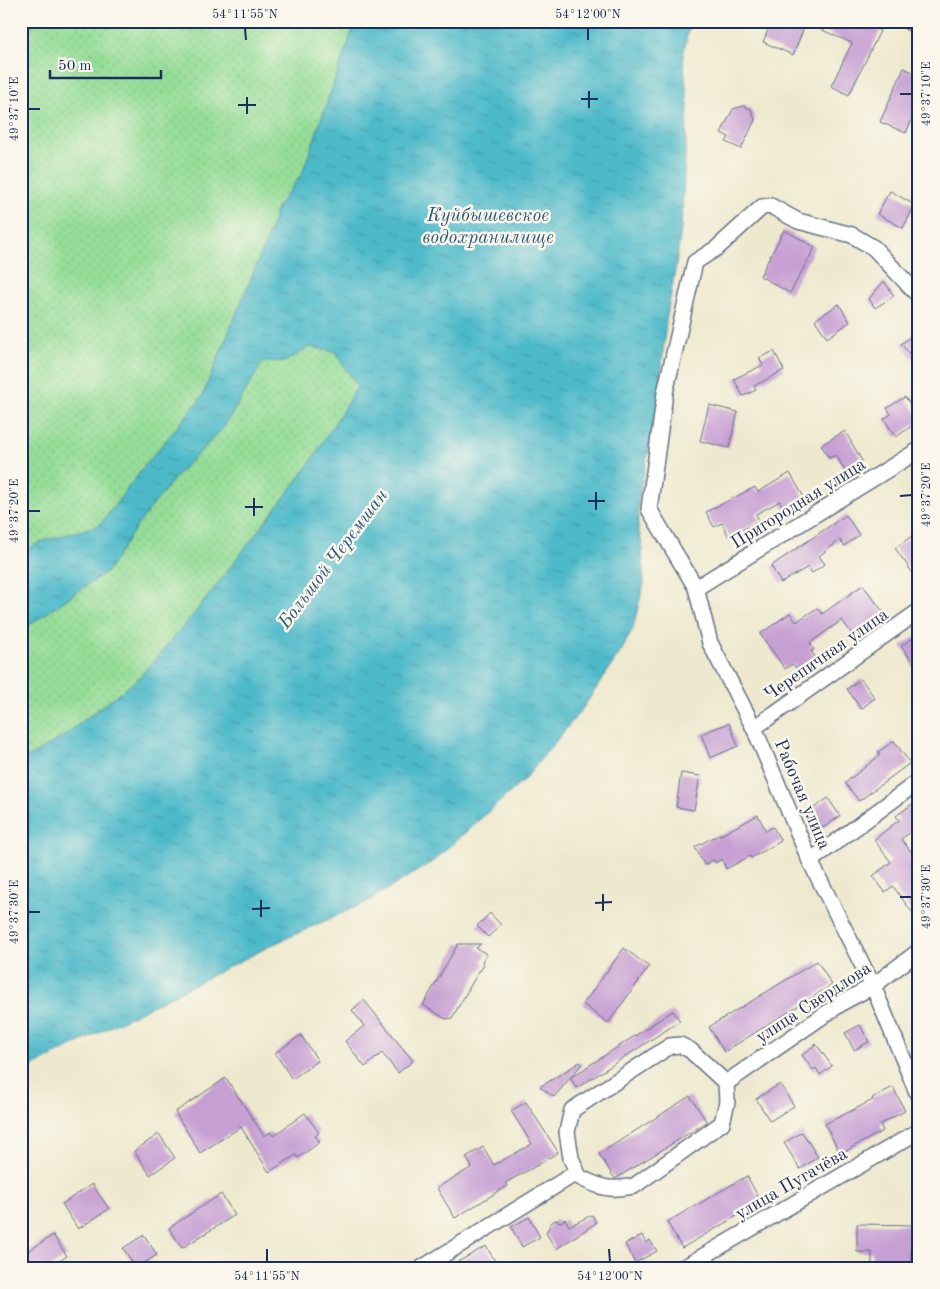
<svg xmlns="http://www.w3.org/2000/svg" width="940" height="1289" viewBox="0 0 940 1289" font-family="'Old Standard TT',serif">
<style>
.grass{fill:url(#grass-dots);stroke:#58867a}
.wetland{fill:url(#wetland-marsh);stroke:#58867a}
.water{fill:url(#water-ripples);stroke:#347494}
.building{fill:#c69fd3}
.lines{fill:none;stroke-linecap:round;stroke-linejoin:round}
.minor-casing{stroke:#657085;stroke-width:18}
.minor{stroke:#fff;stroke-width:15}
.ticks{fill:none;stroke:#1b2f5e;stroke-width:2}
.labels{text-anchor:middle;stroke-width:5;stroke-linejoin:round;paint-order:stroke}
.street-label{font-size:18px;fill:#1b2f5e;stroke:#fbf7ec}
.water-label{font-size:19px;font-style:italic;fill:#2a597e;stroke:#fbf7ec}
.neatline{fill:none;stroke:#1b2f5e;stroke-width:2}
.ticks-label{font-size:12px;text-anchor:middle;fill:#1b2f5e}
</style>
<defs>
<pattern id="grass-dots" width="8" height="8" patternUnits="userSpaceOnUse" patternTransform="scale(1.25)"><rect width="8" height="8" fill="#95dd97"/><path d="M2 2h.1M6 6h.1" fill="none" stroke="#80be85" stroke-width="1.8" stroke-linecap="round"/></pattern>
<pattern id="wetland-marsh" width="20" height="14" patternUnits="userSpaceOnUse" patternTransform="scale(1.25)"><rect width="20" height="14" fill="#95dd97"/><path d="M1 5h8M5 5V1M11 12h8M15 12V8" fill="none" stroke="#80be85"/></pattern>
<pattern id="water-ripples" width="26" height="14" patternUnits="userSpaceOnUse" patternTransform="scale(1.25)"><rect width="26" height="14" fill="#4ebaca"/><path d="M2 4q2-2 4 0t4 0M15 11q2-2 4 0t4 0" fill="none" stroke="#4098a7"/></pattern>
</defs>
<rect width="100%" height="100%" fill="#fbf7ec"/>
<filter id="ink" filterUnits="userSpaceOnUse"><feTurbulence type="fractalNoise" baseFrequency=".02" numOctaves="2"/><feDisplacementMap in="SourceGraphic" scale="10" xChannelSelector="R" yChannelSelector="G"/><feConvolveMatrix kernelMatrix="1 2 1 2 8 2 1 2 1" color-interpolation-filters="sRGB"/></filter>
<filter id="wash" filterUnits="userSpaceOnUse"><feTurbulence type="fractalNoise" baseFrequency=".0096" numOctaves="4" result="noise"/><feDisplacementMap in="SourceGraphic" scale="20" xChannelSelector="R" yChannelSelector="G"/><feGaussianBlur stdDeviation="1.12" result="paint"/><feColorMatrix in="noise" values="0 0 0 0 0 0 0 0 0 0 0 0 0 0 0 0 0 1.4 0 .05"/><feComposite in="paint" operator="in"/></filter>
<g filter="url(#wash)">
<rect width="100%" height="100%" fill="#eee9ce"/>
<g class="grass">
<polygon points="36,21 356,21 302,174 278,206 266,242 202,397 144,467 99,526 40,542 21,553 21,46"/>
<polygon points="309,347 337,352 342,364 358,386 307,468 195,613 138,679 61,738 21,762 21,631 94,580 107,572 136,527 176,476 224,427 263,362 286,361"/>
</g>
<polygon class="wetland" points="21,21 36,21 21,46"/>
<polygon class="water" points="356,21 690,21 683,56 688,105 681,229 676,265 666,321 658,408 644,471 638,504 638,527 642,545 644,583 633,628 622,650 583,708 524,780 432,862 367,902 276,943 21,1072 21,762 61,738 138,679 195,613 307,468 358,386 342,364 337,352 309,347 286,361 263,362 224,427 176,476 136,527 107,572 94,580 21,631 21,553 40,542 100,525 144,467 202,397 266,242 278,206 302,174"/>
<g id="blocks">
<g class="building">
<polygon points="772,21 861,21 880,31 849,95 831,86 852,43 806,23 793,55 763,42"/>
<polygon points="904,68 919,75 919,104 906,133 880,122"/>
<polygon points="744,106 751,109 755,120 741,149 726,142 729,137 721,133 733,109"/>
<polygon points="890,191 915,205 903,228 877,214"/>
<polygon points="784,230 815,247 790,293 760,276"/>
<polygon points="884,281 894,296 875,308 869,299"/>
<polygon points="839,304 850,322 827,338 815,320"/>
<polygon points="919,330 919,365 901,344"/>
<polygon points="774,351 784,370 754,386 756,390 743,396 734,379 763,365 759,358"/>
<polygon points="905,397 919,417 919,421 896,437 884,419 891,414 887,408"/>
<polygon points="709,405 738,412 729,448 700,441"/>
<polygon points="845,431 862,461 845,471 836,455 829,458 821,445"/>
<polygon points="790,473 805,499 785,510 780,501 756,514 759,521 729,537 722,523 714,527 706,512 755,487 758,492"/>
<polygon points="846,515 859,535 844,546 840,540 819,556 825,564 812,573 808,567 781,583 771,566"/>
<polygon points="919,531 919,582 895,548"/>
<polygon points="863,585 884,613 853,635 842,620 810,643 814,650 811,651 820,664 802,677 793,664 785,669 760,634 790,613 796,622 817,608 822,614"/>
<polygon points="919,634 919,671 901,646"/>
<polygon points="861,679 875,698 861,709 847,689"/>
<polygon points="729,723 738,746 710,758 701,734"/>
<polygon points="894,741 910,763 859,801 845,783 880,755 878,752"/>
<polygon points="681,773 700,776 694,810 676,807"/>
<polygon points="828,798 840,816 823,828 811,810"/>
<polygon points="919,799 919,827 901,839 919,861 919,922 893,886 885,892 873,876 891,862 874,840 899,820 896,816"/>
<polygon points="758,815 766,831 773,827 781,841 751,858 750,856 726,869 722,859 715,863 714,860 704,865 695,847 720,834 721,835"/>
<polygon points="490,913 501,925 488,937 477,926"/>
<polygon points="458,944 481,944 476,948 487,954 482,961 484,965 480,971 479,971 452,1018 446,1019 423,1005"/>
<polygon points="624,948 649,967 608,1023 583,1004"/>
<polygon points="817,961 832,985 724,1052 709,1027"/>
<polygon points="364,1000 413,1061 398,1073 382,1053 365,1067 345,1041 364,1026 352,1010"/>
<polygon points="673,1011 680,1021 577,1088 570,1078"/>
<polygon points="860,1025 869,1042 854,1050 845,1033"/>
<polygon points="301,1035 318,1061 292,1079 275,1053"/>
<polygon points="816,1044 832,1066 820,1075 816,1068 813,1070 802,1055"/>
<polygon points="580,1062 582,1064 554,1097 540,1087"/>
<polygon points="226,1078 264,1136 270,1132 273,1136 305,1113 319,1133 315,1136 320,1142 298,1158 296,1155 269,1172 241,1127 200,1153 175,1112"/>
<polygon points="780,1084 794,1106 770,1121 756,1099"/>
<polygon points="893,1087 905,1111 880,1124 883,1131 840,1154 825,1124 873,1100 872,1098"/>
<polygon points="690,1096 707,1122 615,1179 599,1154"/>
<polygon points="526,1102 558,1152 538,1165 505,1183 507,1186 455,1218 437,1188 472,1167 466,1157 483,1147 494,1165 532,1144 511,1111"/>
<polygon points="802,1132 818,1157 800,1169 784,1143"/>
<polygon points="159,1134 175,1158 150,1175 134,1151"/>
<polygon points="747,1176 761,1202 682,1248 667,1222"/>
<polygon points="92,1184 109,1209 78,1229 62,1204"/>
<polygon points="221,1194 235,1215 182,1248 169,1228"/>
<polygon points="592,1215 596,1223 556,1249 546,1233 551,1223 555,1220 561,1222 565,1219 569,1226"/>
<polygon points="529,1217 540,1237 522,1247 511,1227"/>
<polygon points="857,1224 919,1225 919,1246 911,1246 911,1268 872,1268 872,1252 857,1252"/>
<polygon points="53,1235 67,1256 49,1268 28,1268 21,1256"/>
<polygon points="144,1235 157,1255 136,1268 123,1248"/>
<polygon points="642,1235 646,1243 650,1240 657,1251 635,1263 625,1244"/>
<polygon points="486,1246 499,1268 447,1268"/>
</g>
</g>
</g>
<g filter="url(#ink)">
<use href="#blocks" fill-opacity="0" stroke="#657085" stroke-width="1"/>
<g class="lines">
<defs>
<g id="minor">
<polyline points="908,21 919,27"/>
<polyline points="919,296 874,248 852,235 798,221 771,206 762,207 717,248 695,262 665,393 649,509 696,588 710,643 754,728 810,861 873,986 919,1097"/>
<polyline points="696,588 919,450"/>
<polyline points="754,728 919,611"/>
<polyline points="810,861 919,781"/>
<path d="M 680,1045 L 690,1050 L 726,1083 L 727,1102 L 722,1123 L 634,1186 C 610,1191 601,1188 579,1177 L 571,1158 L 567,1132 L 572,1110 L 670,1046 Z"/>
<polyline points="726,1083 843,1002 873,986 919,951"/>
<polyline points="422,1268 576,1173"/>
<polyline points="683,1268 919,1131"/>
</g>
</defs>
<use href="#minor" class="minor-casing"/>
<use href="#minor" class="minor"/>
</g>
</g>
<path class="ticks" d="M 245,28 L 246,40M 588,28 L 588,40M 589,91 L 589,108M 900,94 L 912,94M 247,97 L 247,114M 581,99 L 598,99M 238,105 L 256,105M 28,109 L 40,109M 596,492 L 596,510M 900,496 L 912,495M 254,498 L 254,516M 588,501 L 605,501M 245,507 L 263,507M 28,511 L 40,511M 603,894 L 603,911M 900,897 L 912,897M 261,900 L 261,917M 595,903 L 612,902M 252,909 L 270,908M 28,912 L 40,912M 267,1249 L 267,1262M 609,1249 L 610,1262"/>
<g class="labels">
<g class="street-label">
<text transform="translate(798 503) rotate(-32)" y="6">Пригородная улица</text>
<text transform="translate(826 654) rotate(-35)" y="6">Черепичная улица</text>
<text transform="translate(803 794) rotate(67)" y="6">Рабочая улица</text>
<text transform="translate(813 1002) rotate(-33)" y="6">улица Свердлова</text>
<text transform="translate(791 1183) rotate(-30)" y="6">улица Пугачёва</text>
</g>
<g class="water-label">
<text x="488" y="221">Куйбышевское<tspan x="488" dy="22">водохранилище</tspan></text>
<text transform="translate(332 558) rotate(-53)" y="7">Большой Черемшан</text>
</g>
</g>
<rect width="940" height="1289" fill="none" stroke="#fbf7ec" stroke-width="55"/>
<path d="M50 70v8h111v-8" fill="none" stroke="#1b2f5e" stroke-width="2.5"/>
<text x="58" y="70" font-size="15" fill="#1b2f5e" stroke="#fbf7ec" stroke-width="4" paint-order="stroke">50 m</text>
<rect x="28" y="28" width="884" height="1234" class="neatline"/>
<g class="ticks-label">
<text x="245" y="18">54°11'55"N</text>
<text x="588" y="18">54°12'00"N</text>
<text transform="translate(926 94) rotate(-90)" y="4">49°37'10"E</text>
<text transform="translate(14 109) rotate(-90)" y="4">49°37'10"E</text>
<text transform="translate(926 495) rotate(-90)" y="4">49°37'20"E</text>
<text transform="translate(14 511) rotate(-90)" y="4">49°37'20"E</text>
<text transform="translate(926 897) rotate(-90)" y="4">49°37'30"E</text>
<text transform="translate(14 912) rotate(-90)" y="4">49°37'30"E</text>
<text x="267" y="1280">54°11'55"N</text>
<text x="610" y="1280">54°12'00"N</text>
</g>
</svg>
